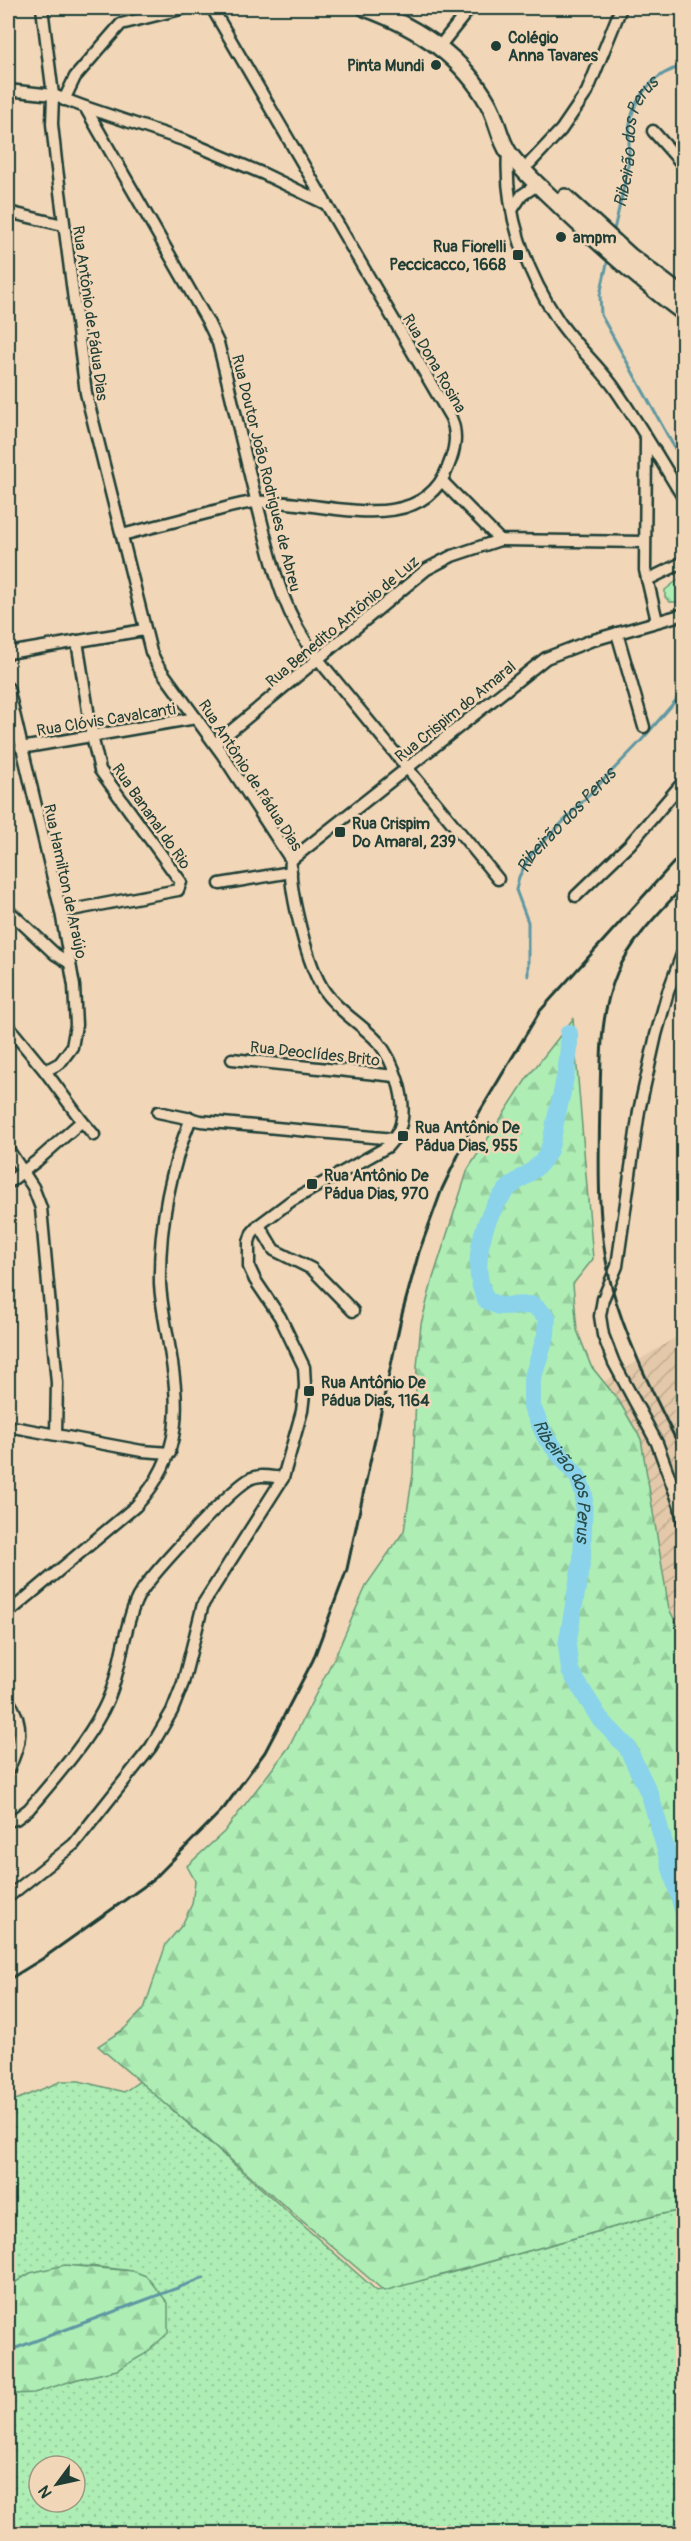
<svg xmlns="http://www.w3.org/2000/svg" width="691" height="2541" viewBox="0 0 691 2541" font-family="Pangolin,sans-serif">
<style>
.industrial{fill:url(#industrial-furrows)}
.grass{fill:url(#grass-dots);stroke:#669674;stroke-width:1.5;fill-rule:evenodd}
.forest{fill:url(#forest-firs);stroke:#669674;stroke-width:1.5}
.park{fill:url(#park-crowns);stroke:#669674;stroke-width:1.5}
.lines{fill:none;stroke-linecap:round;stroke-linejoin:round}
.stream{stroke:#5f97a2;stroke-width:3}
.river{stroke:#8ad3eb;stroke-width:18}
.street-casing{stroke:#1f3d34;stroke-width:15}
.secondary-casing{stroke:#1f3d34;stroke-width:20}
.street{stroke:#f1d7b8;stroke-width:10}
.secondary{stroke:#f1d7b8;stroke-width:15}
.rail{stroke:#1f3d34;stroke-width:3}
.poi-dot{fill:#1f3d34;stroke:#f1d7b8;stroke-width:2}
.labels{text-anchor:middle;stroke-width:5;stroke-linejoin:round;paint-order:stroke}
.poi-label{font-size:16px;font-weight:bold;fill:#1f3d34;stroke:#f1d7b8;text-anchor:start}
.street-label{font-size:16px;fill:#1f3d34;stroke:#f1d7b8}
.water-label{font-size:18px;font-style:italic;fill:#2a4c46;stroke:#f1d7b8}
</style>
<defs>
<pattern id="industrial-furrows" width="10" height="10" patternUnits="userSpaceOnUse" patternTransform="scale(1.5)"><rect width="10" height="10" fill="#e3c8a9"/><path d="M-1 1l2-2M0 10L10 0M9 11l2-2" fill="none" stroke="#c2ad92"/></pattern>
<pattern id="grass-dots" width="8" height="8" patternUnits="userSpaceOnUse" patternTransform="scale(1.5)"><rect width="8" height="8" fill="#aeeeb5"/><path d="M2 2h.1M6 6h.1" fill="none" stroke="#95cd9c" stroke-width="1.8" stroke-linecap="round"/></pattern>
<pattern id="forest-firs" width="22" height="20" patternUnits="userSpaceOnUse" patternTransform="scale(1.5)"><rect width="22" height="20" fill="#aeeeb5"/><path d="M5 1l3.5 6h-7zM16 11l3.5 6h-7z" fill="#95cd9c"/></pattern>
<pattern id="park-crowns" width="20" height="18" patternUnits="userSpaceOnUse" patternTransform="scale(1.5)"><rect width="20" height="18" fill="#aeeeb5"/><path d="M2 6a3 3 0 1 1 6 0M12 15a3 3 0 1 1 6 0" fill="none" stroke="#95cd9c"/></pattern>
</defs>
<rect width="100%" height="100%" fill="#f1d7b8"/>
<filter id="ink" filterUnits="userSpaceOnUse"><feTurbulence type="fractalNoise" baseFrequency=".0167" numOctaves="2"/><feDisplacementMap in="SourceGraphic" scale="12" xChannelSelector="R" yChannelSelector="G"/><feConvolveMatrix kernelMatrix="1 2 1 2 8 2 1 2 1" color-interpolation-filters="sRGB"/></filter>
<g filter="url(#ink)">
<polygon class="industrial" points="683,1333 683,1645 568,1404"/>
<path class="grass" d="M 62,2081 L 79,2081 L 124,2092 L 140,2081 L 377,2291 L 443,2275 L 657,2215 L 683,2210 L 683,2533 L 8,2533 L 8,2390 L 15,2394 L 116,2370 L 133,2271 C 83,2265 52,2259 8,2287 L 8,2103 ZM 39,2466 L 75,2466 L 75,2502 L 39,2502 Z"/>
<g class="forest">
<polygon points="573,1019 593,1259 573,1284 577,1330 591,1366 619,1401 641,1439 669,1609 683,1636 683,2210 657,2215 384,2291 98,2046 124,2029 144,2009 166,1944 182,1925 192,1904 195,1881 187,1866 224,1832 289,1747 337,1652 367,1584 404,1531 413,1474 417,1367 421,1324 433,1278 468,1169 527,1078"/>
<polygon points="65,2265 133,2271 146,2276 168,2303 168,2333 145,2354 117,2370 78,2379 34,2393 15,2394 8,2390 8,2287 30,2273"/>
</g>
<polygon class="park" points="683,576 683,602 670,602 665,597 665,590"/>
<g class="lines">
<g class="stream">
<path id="s1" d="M 613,234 C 618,212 624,189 628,166 C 630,152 628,138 630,124 C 634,96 655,72 684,66"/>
<polyline points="608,259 600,295 601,315 684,465"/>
<path id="s2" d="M 528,976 L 528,922 L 516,890 L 519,877 L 529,857 L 640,742 L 684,691"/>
<polyline points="8,2351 204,2278"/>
</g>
<path class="river" id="s3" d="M 569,1033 C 570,1064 562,1092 555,1123 C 553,1133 552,1145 547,1154 C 537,1173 517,1177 504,1193 C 481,1221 470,1268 486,1300 L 499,1306 L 533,1305 L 547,1317 L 546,1335 L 532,1380 L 532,1407 L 546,1438 L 578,1477 L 584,1494 L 582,1559 L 567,1645 L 570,1671 L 600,1719 L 627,1747 L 650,1795 L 684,1913"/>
<defs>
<g id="street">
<polyline points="439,47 470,8"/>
<path d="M 8,90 L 53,95 L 85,107 L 208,322 L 218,343 C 232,397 244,453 258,507 C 272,563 282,613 318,659 L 498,879"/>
<polyline points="64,100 75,77 121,24 185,8"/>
<polyline points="85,107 186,141 264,174 326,204"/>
<polyline points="653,131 684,166"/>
<path d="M 508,152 C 504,210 525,271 558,320 C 574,344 596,363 613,386 C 638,422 661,461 684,499"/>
<polyline points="530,163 561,130 587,92 621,8"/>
<polyline points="512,210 522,195 537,185"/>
<polyline points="8,212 63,225"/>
<polyline points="646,440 645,570 657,621"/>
<polyline points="442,481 500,540 644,542"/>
<path d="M 122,535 C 150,528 179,520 207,513 C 223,509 240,503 256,502 C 315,497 419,543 448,467 C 455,450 458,435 451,418 L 212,8"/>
<polyline points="647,580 684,562"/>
<polyline points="617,633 644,727"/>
<polyline points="8,653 144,630"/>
<polyline points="8,688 61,912 74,986 76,1025 72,1047 60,1063 45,1071"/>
<polyline points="215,744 427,569 452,556 500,540"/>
<polyline points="21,748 196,718"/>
<polyline points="291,860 546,658 590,641 684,614"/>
<polyline points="220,884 291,872"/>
<polyline points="576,896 630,844 684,781"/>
<polyline points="8,910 55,954 68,962"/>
<polyline points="61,912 178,890 181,882 100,770 92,736 77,641"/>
<polyline points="684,949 668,992 656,1035 639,1111 617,1266 603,1299 600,1316 603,1335 614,1363 657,1443 680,1506 684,1529"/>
<polyline points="8,1026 45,1071 82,1121"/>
<polyline points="232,1059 395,1076"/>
<polyline points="158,1112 201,1121 394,1139"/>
<polyline points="8,1149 33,1187 41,1208 57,1383 56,1434"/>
<polyline points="8,1183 38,1160 82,1121 94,1135"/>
<polyline points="259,1225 274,1250 312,1269 353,1311"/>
<polyline points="8,1426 142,1451 170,1453"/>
<path d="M 8,1613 L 136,1506 C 184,1454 180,1405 168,1339 C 165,1321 161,1303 160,1284 C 159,1228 170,1170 191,1118"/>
<path d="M 8,1700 C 25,1724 21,1744 8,1770"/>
<path d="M 8,1821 L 16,1819 L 29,1809 C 55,1778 84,1746 103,1710 C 122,1674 121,1635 136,1601 C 144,1580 228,1493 248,1480 C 259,1473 271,1477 283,1478"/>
<path d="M 8,1897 L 74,1844 L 151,1747 L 172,1711 L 183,1683 L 203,1604 L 283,1478 L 302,1411 L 305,1386 L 304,1367 L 280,1317 L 255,1280 L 249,1267 L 249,1242 L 252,1233 L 259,1225 L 291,1201 L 387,1147 C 393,1140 399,1133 401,1124 C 407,1099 394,1061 378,1042 C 362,1024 339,1012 325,992 C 308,968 288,889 291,860 L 222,754 L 158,666 L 151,652 L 86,393 L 56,161 L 52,124 L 53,95 L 42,8"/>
</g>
<g id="secondary">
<path d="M 365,8 C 415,26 461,55 488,103 C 497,118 499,139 509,153 C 524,174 545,191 563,209 C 602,246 641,281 684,313"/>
<polyline points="565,197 630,256 684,297"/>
</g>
</defs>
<use href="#street" class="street-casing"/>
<use href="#secondary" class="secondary-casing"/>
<use href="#street" class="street"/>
<use href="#secondary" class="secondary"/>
<g class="rail">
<path d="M 684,886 C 659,913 632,939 617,973 C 600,1013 601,1055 600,1098 C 599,1160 596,1224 611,1284 C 627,1344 657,1401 684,1456"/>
<polyline points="8,1980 42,1959 153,1880 224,1808 265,1752 313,1660 347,1569 402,1314 419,1252 442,1189 476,1118 540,1011 684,851"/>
</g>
</g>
</g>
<g class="poi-dot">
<circle cx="496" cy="46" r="6"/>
<circle cx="436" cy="65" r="6"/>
<circle cx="561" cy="237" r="6"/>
<rect x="512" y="249" width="12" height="12" rx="3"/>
<rect x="334" y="826" width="12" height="12" rx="3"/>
<rect x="397" y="1130" width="12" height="12" rx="3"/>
<rect x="306" y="1178" width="12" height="12" rx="3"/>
<rect x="303" y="1385" width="12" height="12" rx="3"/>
</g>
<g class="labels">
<g class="poi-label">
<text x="508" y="43">Colégio<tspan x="508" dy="18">Anna Tavares</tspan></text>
<text x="424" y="71" text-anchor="end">Pinta Mundi</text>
<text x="573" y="243">ampm</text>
<text x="506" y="252" text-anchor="end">Rua Fiorelli<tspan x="506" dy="18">Peccicacco, 1668</tspan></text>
<text x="352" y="829">Rua Crispim<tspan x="352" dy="18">Do Amaral, 239</tspan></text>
<text x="415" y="1133">Rua Antônio De<tspan x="415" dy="18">Pádua Dias, 955</tspan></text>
<text x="324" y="1181">Rua Antônio De<tspan x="324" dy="18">Pádua Dias, 970</tspan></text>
<text x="321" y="1388">Rua Antônio De<tspan x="321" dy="18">Pádua Dias, 1164</tspan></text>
</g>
<g class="street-label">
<text transform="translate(91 313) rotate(82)" y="6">Rua Antônio de Pádua Dias</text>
<text transform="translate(435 363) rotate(60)" y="6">Rua Dona Rosina</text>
<text transform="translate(267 473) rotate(76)" y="6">Rua Doutor João Rodrigues de Abreu</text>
<text transform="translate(342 621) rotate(-40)" y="6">Rua Benedito Antônio de Luz</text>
<text transform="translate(455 711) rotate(-39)" y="6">Rua Crispim do Amaral</text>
<text transform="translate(106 719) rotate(-9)" y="6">Rua Clóvis Cavalcanti</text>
<text transform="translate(251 775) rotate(57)" y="6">Rua Antônio de Pádua Dias</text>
<text transform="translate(152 816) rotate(55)" y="6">Rua Bananal do Rio</text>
<text transform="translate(66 881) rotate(78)" y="6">Rua Hamilton de Araújo</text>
<text transform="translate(315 1053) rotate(6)" y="6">Rua Deoclídes Brito</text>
</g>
<g class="water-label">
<text dy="6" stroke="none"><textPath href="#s1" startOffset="96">Ribeirão dos Perus</textPath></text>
<text dy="6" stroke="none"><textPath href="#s2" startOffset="176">Ribeirão dos Perus</textPath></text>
<text dy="6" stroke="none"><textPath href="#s3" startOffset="538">Ribeirão dos Perus</textPath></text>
</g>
</g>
<rect width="691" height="2541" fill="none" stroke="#f1d7b8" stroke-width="30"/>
<rect x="15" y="15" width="661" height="2511" fill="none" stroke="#1f3d34" stroke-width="2" filter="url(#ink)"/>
<g transform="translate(57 2484) rotate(237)"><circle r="28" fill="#f1d7b8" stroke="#9d9983" stroke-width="1.5"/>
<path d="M0-4.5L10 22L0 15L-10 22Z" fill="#1f3d34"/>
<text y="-9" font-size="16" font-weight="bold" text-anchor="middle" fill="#1f3d34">N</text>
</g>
</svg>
